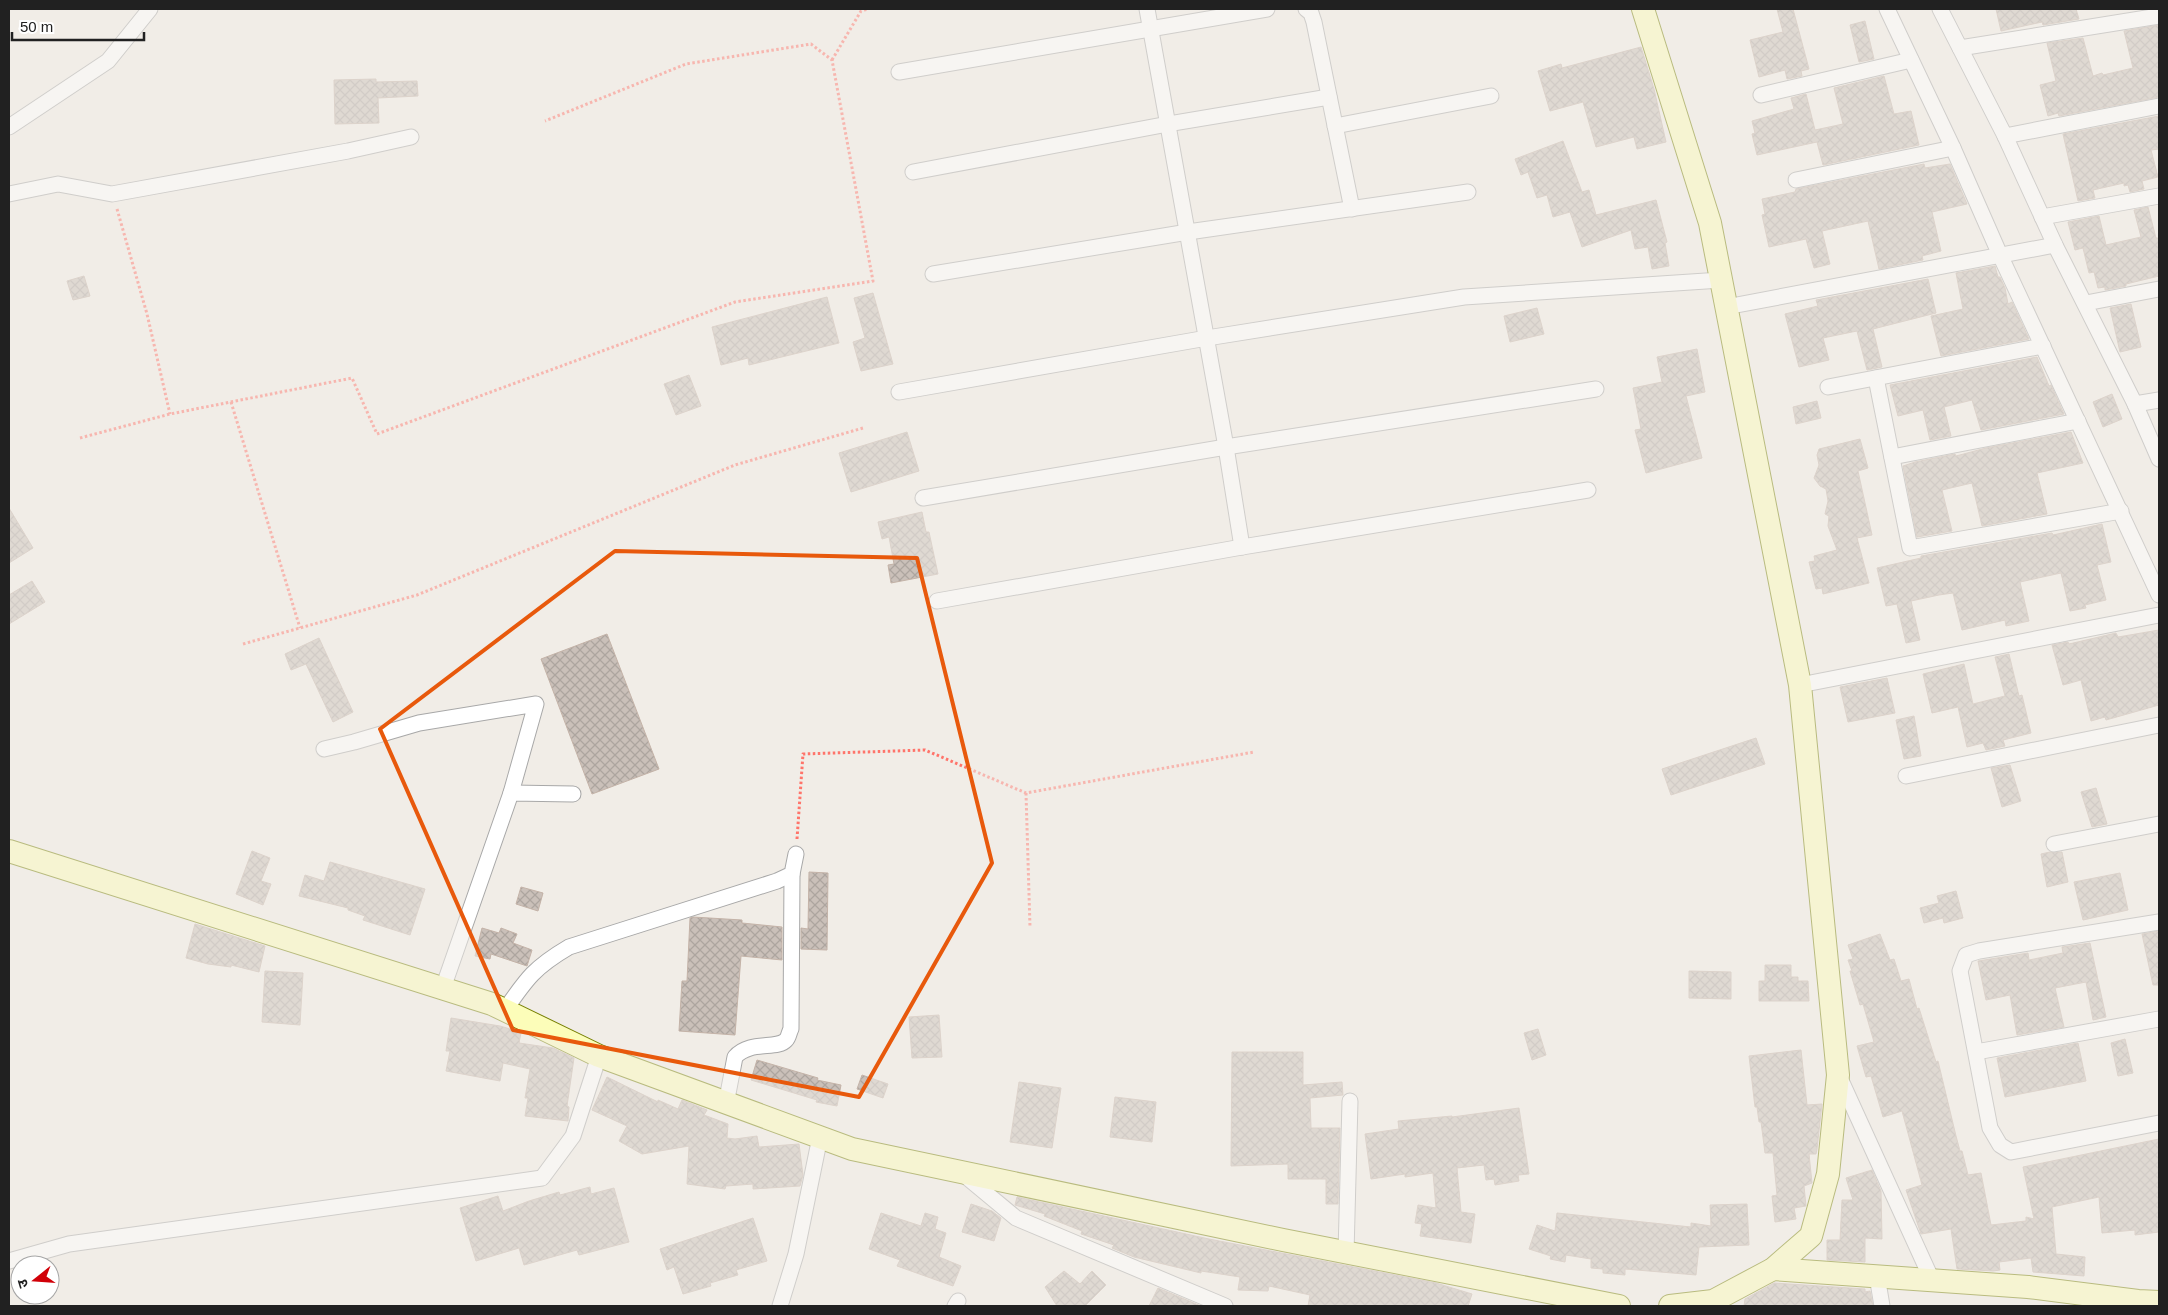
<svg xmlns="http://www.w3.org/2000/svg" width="2168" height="1315" viewBox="0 0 2168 1315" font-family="Arial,'Noto Sans Devanagari',sans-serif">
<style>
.building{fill:url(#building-cross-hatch);stroke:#c4b3a8}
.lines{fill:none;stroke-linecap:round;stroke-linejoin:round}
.street-casing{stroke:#a8a8a8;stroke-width:17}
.secondary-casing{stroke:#767f00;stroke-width:24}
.path{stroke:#ff746a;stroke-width:3;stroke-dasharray:2.5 2.5;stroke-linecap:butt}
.street{stroke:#fff;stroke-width:15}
.secondary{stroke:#fcfdb9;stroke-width:22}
.marked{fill:none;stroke:#e8590c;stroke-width:4;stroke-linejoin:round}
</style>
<defs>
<pattern id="building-cross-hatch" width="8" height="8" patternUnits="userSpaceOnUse" patternTransform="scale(1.25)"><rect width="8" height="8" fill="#cac0b9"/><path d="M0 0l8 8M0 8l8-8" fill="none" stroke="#ada59f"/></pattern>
</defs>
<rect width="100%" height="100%" fill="#f1ede7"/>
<g class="building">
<polygon points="1777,9 1793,9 1809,69 1801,71 1802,76 1787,79 1785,70 1759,77 1750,40 1783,32"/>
<polygon points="1996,9 2076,9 2079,19 2043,25 2042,22 2001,31"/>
<polygon points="1865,21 1874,59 1859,62 1850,25"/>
<polygon points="2159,25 2159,97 2059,116 2058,113 2048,116 2040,85 2056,81 2047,43 2083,38 2093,76 2102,73 2103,75 2133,68 2124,31"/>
<polygon points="1641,47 1654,89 1666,142 1637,149 1634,137 1596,147 1583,102 1550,111 1538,71 1561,64 1562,68"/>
<polygon points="1884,76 1894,114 1911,111 1919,145 1823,165 1817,142 1757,155 1752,134 1755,133 1752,121 1794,109 1791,98 1806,94 1815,130 1843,124 1834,88"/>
<polygon points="376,79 376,82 417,81 418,96 378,98 379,123 335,124 334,80"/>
<polygon points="2159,116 2159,149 2151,150 2158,177 2142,181 2144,189 2130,192 2128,185 2124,186 2124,183 2093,190 2095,198 2078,201 2063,134"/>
<polygon points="1563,141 1582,192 1589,190 1596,215 1656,200 1667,242 1665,243 1669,266 1652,269 1648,247 1635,249 1631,230 1582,247 1570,212 1553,217 1547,195 1537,198 1528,172 1521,175 1515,159"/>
<polygon points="1924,164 1925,168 1950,164 1967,204 1932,212 1941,251 1922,256 1923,260 1879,269 1868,221 1822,231 1830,264 1814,268 1806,239 1769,247 1762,215 1765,214 1762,199 1795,192 1796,189"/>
<polygon points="2148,207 2156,238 2159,238 2159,276 2126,284 2126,286 2105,290 2105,287 2098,288 2094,272 2089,273 2083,248 2075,250 2068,222 2099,216 2106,245 2141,237 2134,210"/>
<polygon points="1995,266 1998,277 2000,277 2005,288 2008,304 2012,302 2029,339 1941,356 1931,316 1963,309 1956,273"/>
<polygon points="84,276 90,296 73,300 67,281"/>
<polygon points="1928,279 1936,313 1873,329 1882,367 1867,370 1857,331 1823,338 1829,360 1799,367 1785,314 1818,306 1816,300"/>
<polygon points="873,293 893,364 861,371 853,342 865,338 854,298"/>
<polygon points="827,297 839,343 749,365 748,358 721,365 712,327"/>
<polygon points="2131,304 2141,347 2120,352 2110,308"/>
<polygon points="1537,308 1544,334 1510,342 1504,316"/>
<polygon points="1697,349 1705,392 1686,396 1702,458 1646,473 1635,430 1641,429 1633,388 1662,382 1657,357"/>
<polygon points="2037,357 2049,386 2051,385 2064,414 1981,430 1972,400 1944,407 1951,436 1930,440 1923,410 1898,416 1890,385"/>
<polygon points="689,375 701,406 676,415 664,384"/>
<polygon points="2112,394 2122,419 2103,427 2093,402"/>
<polygon points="1817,401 1821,418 1796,424 1793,407"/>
<polygon points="907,432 919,471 851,492 839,453"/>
<polygon points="2071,432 2083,463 2037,473 2047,514 1982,526 1972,483 1942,490 1952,531 1917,537 1903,466 1915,462 1955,454 1956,456 1986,448"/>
<polygon points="1860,439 1868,468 1858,471 1872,535 1857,538 1869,583 1823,594 1822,588 1816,589 1809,562 1815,561 1814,556 1837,550 1828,526 1829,516 1825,514 1828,501 1826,489 1820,486 1814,478 1819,465 1817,455 1819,449"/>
<polygon points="9,508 33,548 9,563"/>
<polygon points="922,512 926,532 929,532 938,574 891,583 888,565 894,564 889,537 882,539 878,522"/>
<polygon points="2102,524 2111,562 2097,565 2106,600 2085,605 2086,608 2070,611 2061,573 2020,582 2029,621 2006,626 2005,620 1962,630 1953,593 1939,595 1911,601 1920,640 1906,643 1897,604 1886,606 1877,568 1921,558 1921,556 2052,533 2053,535"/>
<polygon points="32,581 45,602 9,624 9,595"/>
<polygon points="2159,630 2159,705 2106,720 2105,717 2091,721 2081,680 2063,685 2052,645 2068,642 2069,644 2116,633 2118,637"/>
<polygon points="607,634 659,769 592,794 541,659"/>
<polygon points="319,638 353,712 333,722 306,664 291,670 285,654"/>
<polygon points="2009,654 2019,696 2022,695 2031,733 2003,740 2005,746 1986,750 1983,743 1967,747 1958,707 1932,713 1923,674 1964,664 1973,704 2005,696 1995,657"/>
<polygon points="1887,678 1895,713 1848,722 1840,687"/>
<polygon points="1914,716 1921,756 1904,759 1896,720"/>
<polygon points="1756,738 1765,764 1671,795 1662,769"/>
<polygon points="2010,765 2021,801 2002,807 1991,768"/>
<polygon points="2096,788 2107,824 2092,827 2081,792"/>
<polygon points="252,851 270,858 261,881 271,884 263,905 236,894"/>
<polygon points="2050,852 2062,852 2068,882 2047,887 2041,854"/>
<polygon points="330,862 425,889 410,935 363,920 365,916 348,910 348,908 299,896 305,875 324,881"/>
<polygon points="809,872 828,873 827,950 801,949 801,928 808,929"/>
<polygon points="2120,873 2128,910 2083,920 2074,882"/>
<polygon points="521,887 543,893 538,911 516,904"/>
<polygon points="1956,891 1963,918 1944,923 1943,918 1924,923 1920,908 1939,903 1937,896"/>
<polygon points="693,917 742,920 742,923 782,927 782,960 741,956 735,1035 679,1031 682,981 687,981 690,918"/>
<polygon points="195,924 265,946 259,972 231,965 231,967 208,964 186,958"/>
<polygon points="482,928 499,933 501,928 517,934 513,943 532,950 527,966 491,954 490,959 475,956"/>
<polygon points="2159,931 2159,985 2153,985 2142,934"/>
<polygon points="1880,934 1890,960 1894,959 1901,981 1909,979 1917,1009 1919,1008 1936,1062 1938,1061 1956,1136 1960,1151 1962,1151 1968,1175 1981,1173 1991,1225 2026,1221 2026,1217 2034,1219 2023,1167 2159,1139 2159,1232 2135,1235 2135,1230 2102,1233 2099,1197 2052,1207 2056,1254 2085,1257 2084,1276 2033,1272 2031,1258 1999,1262 2000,1270 1993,1271 1957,1269 1951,1229 1921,1234 1906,1190 1922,1185 1902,1111 1883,1117 1871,1076 1866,1077 1857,1046 1874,1042 1863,1004 1860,1005 1850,971 1852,971 1848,960 1853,959 1848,945"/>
<polygon points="2090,943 2106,1017 2093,1020 2086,982 2055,988 2064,1027 2017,1035 2010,995 1986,1000 1978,961 2028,953 2029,960 2063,953 2062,947"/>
<polygon points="1765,965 1791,965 1791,977 1798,977 1798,981 1808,981 1809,1001 1759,1001 1759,981 1765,981"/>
<polygon points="265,971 303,973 300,1025 262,1022"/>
<polygon points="1689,971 1731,972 1731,999 1689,998"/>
<polygon points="939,1015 942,1057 912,1058 909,1017"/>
<polygon points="451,1018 500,1026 517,1031 521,1033 519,1043 553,1048 574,1058 567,1106 569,1107 568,1121 525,1116 528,1098 525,1098 530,1069 503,1063 500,1081 446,1071 450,1051 446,1051"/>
<polygon points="1538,1029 1546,1055 1532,1060 1524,1033"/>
<polygon points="2125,1039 2133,1073 2118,1076 2111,1043"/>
<polygon points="2078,1043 2086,1081 2005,1097 1997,1058"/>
<polygon points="1801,1050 1807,1105 1822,1104 1817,1149 1816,1154 1809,1154 1812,1183 1804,1186 1806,1206 1794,1208 1796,1219 1775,1222 1772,1196 1777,1195 1773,1153 1765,1153 1761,1122 1759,1122 1757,1107 1755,1107 1749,1056"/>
<polygon points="1232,1052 1303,1052 1303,1085 1342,1082 1343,1095 1310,1098 1311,1128 1340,1128 1338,1204 1326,1204 1326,1179 1288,1179 1288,1164 1231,1166"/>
<polygon points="757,1060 818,1078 817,1080 841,1085 837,1106 816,1102 817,1100 751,1080"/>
<polygon points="862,1075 888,1084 883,1098 857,1089"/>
<polygon points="607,1077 658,1102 658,1100 678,1109 682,1100 707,1110 704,1115 728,1124 727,1138 735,1139 757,1136 759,1147 799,1144 803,1175 800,1186 753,1189 753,1184 726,1186 725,1189 687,1184 689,1146 642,1154 619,1141 627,1126 592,1110"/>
<polygon points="1019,1082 1061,1088 1052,1148 1010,1142"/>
<polygon points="1115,1097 1156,1102 1152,1142 1110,1137"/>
<polygon points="1519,1108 1529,1174 1518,1175 1519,1181 1495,1185 1494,1179 1486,1180 1484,1165 1457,1168 1461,1212 1475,1214 1471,1243 1420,1236 1422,1224 1415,1223 1418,1205 1436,1208 1433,1173 1405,1177 1405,1174 1371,1179 1365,1134 1399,1129 1398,1121 1452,1116 1452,1117"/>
<polygon points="1872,1170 1881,1191 1882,1239 1865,1238 1865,1262 1827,1260 1827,1240 1840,1240 1842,1200 1853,1200 1846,1178"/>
<polygon points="590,1187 591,1194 614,1188 629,1242 579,1255 577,1250 524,1265 519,1248 476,1261 460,1208 498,1196 503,1211 529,1201 559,1192 560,1195"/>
<polygon points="1017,1197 1209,1239 1436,1283 1472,1294 1468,1306 1308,1306 1310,1295 1269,1286 1268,1291 1238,1290 1240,1277 1201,1271 1201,1273 1134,1257 1112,1248 1114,1245 1081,1234 1082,1231 1044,1216 1045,1214 1015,1205"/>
<polygon points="971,1204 992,1211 1001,1218 994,1241 962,1232"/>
<polygon points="1747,1204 1749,1245 1699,1247 1696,1275 1625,1269 1625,1275 1603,1273 1603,1269 1591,1268 1591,1259 1566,1255 1565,1262 1550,1259 1551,1256 1529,1249 1537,1225 1555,1231 1557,1213 1691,1227 1691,1223 1711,1226 1710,1205"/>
<polygon points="881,1213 921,1226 925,1213 938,1217 935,1229 946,1233 939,1257 961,1266 953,1286 897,1266 900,1260 869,1249"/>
<polygon points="753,1218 767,1261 736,1270 738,1275 710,1283 711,1286 683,1294 674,1267 667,1270 660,1249"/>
<polygon points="1064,1271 1080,1284 1092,1271 1106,1285 1085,1306 1057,1306 1045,1287"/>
<polygon points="1774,1283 1865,1289 1865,1292 1870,1291 1873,1306 1744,1306 1745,1299"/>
<polygon points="1158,1288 1201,1306 1149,1306"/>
</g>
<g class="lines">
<defs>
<g id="street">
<polyline points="1147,9 1226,447 1242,547"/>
<polyline points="1306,9 1311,13 1314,22 1352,209"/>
<polyline points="1887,9 1953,148 2000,255 2159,595"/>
<polyline points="1940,9 2005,136 2055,245 2135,404 2159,459"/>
<polyline points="1960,48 2159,16"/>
<polyline points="899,72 1267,9"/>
<polyline points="1761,95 1911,60"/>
<polyline points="1335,126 1491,96"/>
<polyline points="9,127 108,61 150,9"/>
<polyline points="2005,136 2159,106"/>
<polyline points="913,172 1168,124 1329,97"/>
<polyline points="1796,180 1953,148"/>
<polyline points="9,194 58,184 112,194 348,151 411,137"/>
<polyline points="2042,217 2159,196"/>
<polyline points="933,274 1188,232 1468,192"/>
<polyline points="2086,303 2159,289"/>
<polyline points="1726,307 2055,245"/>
<polyline points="1876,378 1910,548 2121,511"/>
<polyline points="1828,387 2043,346"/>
<polyline points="899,392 1207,338 1464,297 1721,280"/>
<polyline points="2135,404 2159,400"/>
<polyline points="1892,457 2078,421"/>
<polyline points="923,498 1226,447 1596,389"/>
<polyline points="937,601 1242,547 1588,490"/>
<polyline points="1800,685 2159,615"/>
<polyline points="324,749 354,742 419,723 536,704 511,793"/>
<polyline points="1906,776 2159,725"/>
<polyline points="2054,844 2159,824"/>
<polyline points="2159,922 1979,951 1966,955 1960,971 1990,1128 2000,1145 2011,1152 2159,1123"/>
<polyline points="443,988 511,793 573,794"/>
<path d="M 505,1010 C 527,978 535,967 569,947 L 777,881 L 792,874 L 796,854"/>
<polyline points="1976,1052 2159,1019"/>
<polyline points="1839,1076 1932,1280"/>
<path d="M 726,1104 L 735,1057 C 750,1040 777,1050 786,1040 C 789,1037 789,1032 791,1029 L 792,874"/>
<polyline points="963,1174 1016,1218 1225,1306"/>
<polyline points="1346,1253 1350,1101"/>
<polyline points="9,1261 69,1244 542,1178 573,1136 599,1056"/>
<polyline points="1877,1276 1882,1306"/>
<polyline points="780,1306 796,1254 820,1137"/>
<polyline points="955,1306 958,1301"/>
</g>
<g id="secondary">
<polyline points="1643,9 1710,223 1800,685 1838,1075 1828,1174 1811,1236 1773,1269 1713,1301 1670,1306"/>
<polyline points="9,851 492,1004 599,1056 852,1149 1283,1240 1619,1306"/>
<polyline points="1773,1269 2028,1287 2138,1301 2159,1302"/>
</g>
</defs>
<use href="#street" class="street-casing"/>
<use href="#secondary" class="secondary-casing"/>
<g class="path">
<polyline points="832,60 861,11 868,9"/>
<polyline points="117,209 147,314 170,414"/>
<polyline points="231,402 300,628"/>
<polyline points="80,438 170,414 352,378 377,434 735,302 873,281 832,60 811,44 686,64 545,121"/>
<polyline points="243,644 417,595 735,465 863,428"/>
<polyline points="1026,793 1030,927"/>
<polyline points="797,839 803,754 925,750 1026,793 1254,752"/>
</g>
<use href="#street" class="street"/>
<use href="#secondary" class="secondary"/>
</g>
<path d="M0 0H2168V1315H0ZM 615,551 L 917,558 L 992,863 L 859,1097 L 513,1030 L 380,729 Z" fill="#f1ede7" fill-opacity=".55" fill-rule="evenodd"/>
<path class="marked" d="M 615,551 L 917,558 L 992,863 L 859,1097 L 513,1030 L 380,729 Z"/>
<rect width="2168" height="1315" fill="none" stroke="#212121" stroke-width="20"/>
<g transform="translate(35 1280) rotate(253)"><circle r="24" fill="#ffffff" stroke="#a6a6a6"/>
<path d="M0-4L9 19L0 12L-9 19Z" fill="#d10008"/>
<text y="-8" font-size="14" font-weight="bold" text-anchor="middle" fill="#212121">उ</text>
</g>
<path d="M12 32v8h132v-8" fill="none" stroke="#212121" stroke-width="2.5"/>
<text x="20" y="32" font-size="15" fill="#212121" stroke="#ffffff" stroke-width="4" paint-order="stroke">50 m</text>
</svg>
